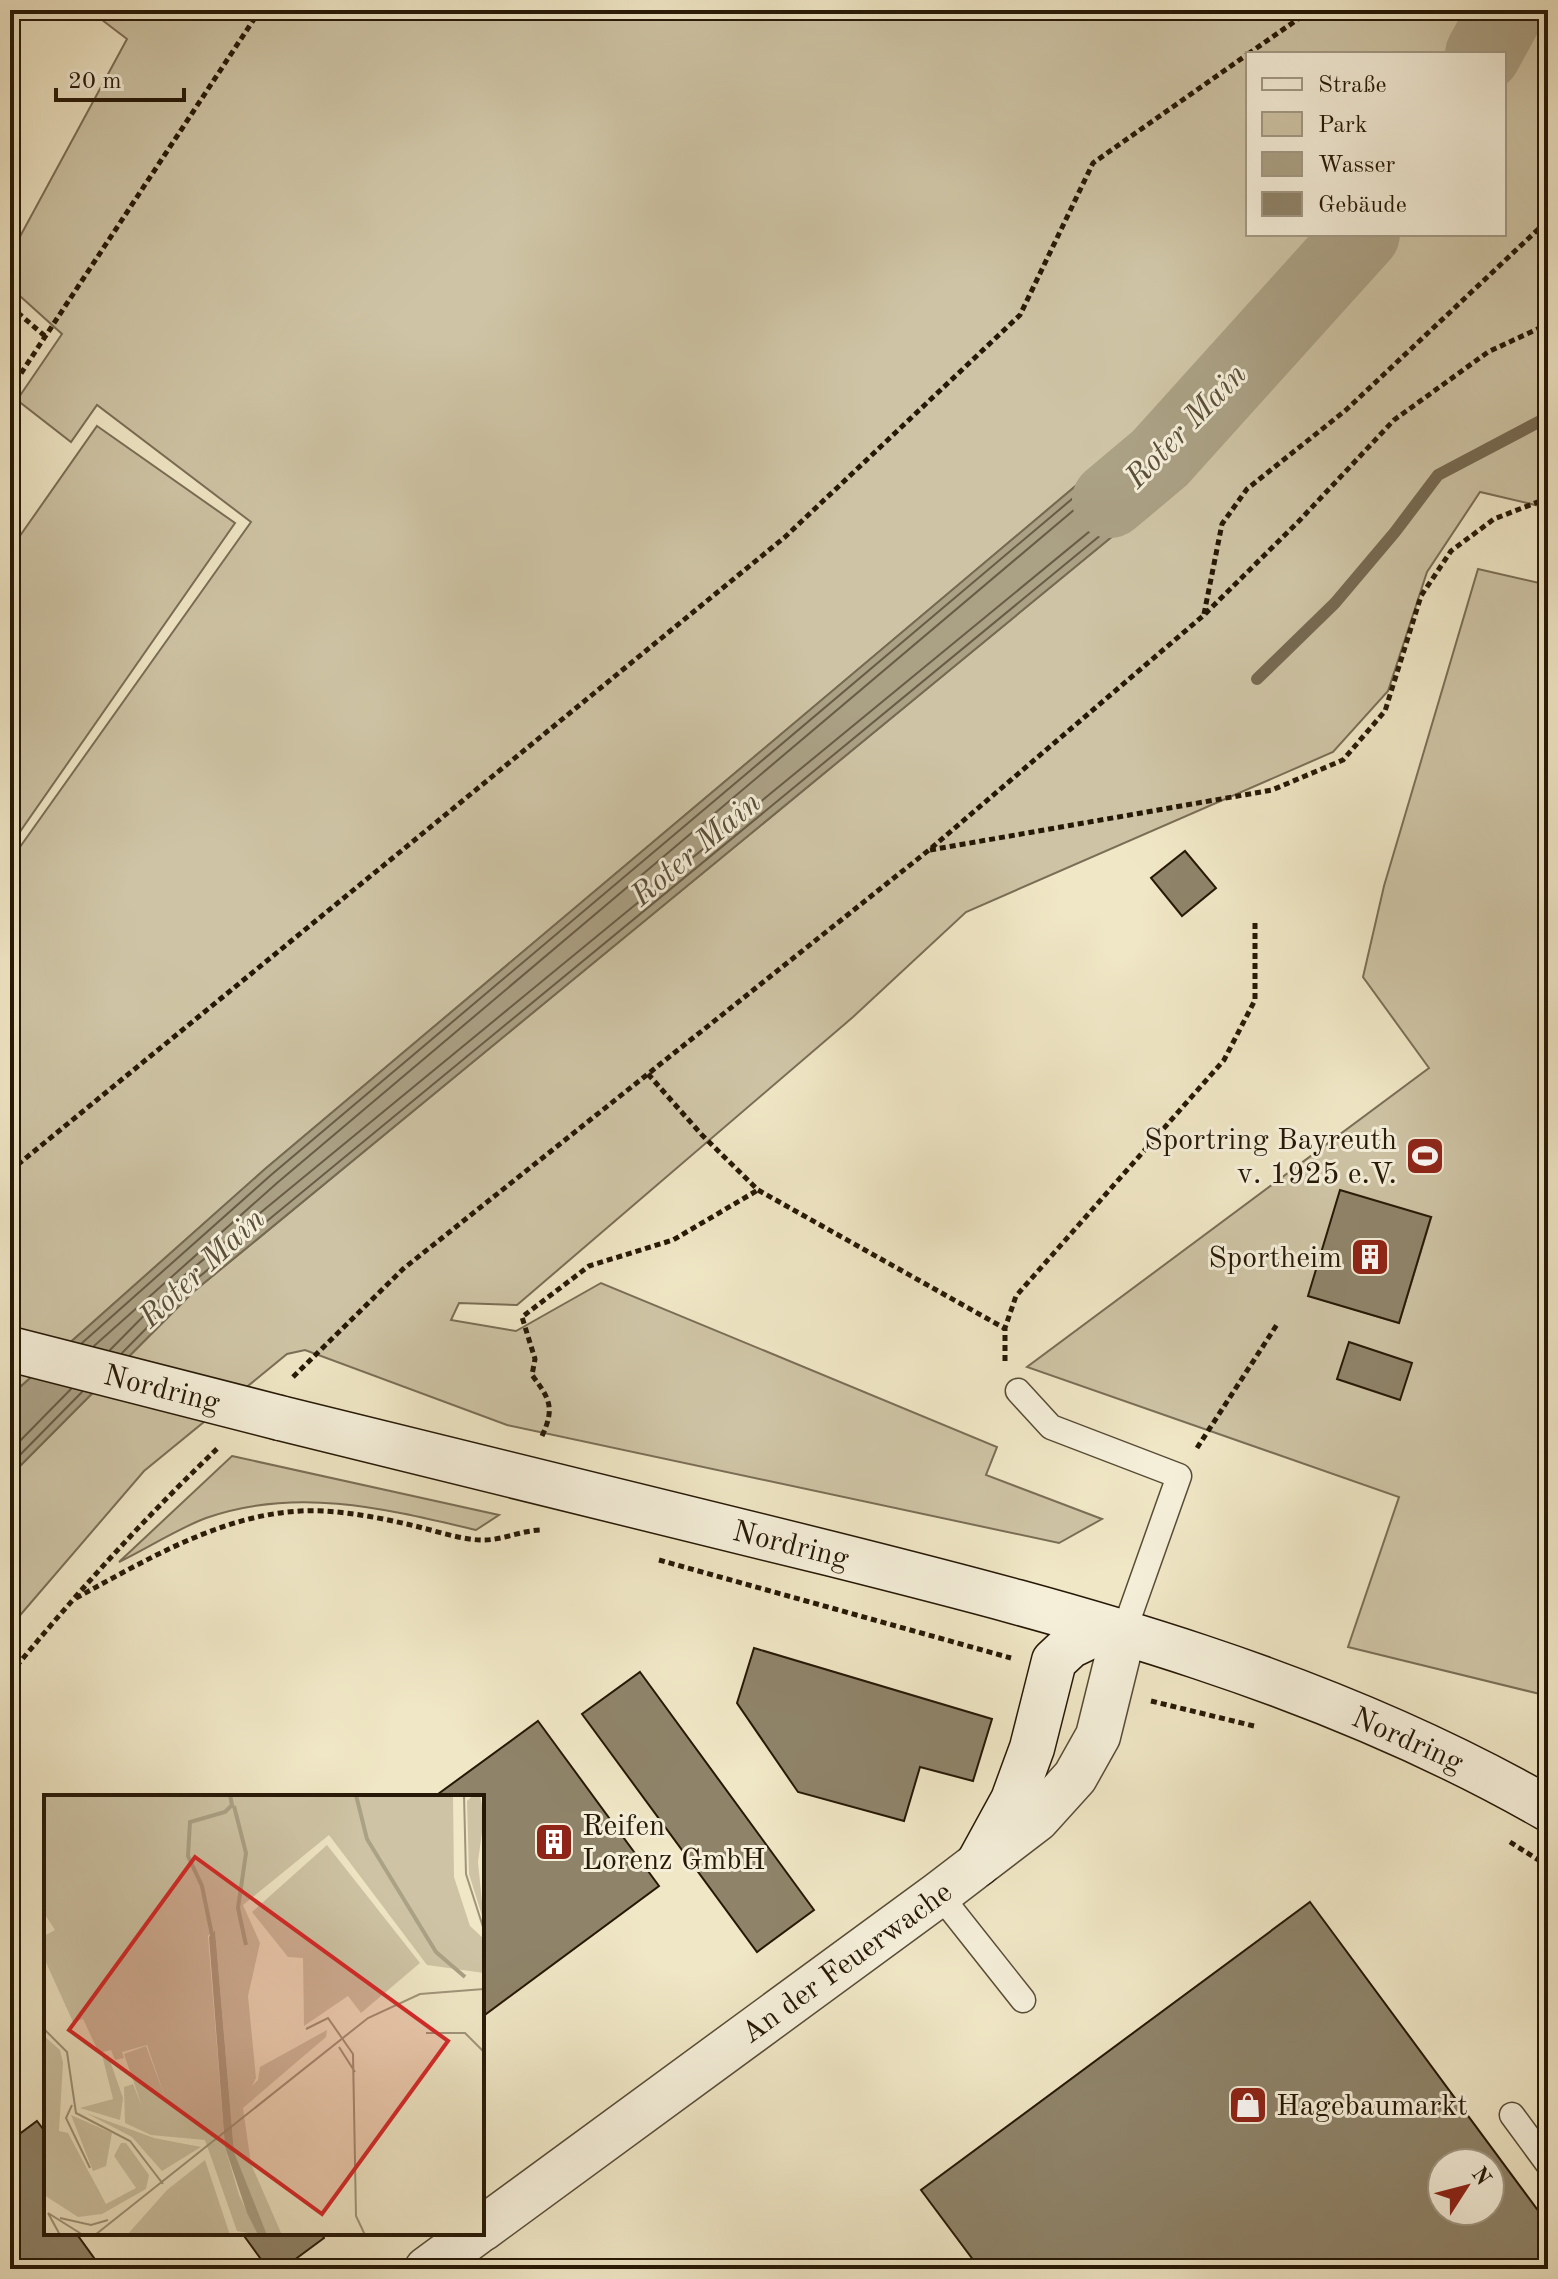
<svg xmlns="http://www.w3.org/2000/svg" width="1558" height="2279" viewBox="0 0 1558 2279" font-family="'Old Standard TT',serif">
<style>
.green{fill:#cec4a5;stroke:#7a6e56;stroke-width:2;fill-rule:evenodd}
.water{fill:#aba185;stroke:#766a52;stroke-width:2}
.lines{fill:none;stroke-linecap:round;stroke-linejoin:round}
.shore{stroke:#685c46;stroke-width:2}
.stream{stroke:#766a52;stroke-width:12}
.river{stroke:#aba185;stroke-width:76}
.building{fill:#8f846a;stroke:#261806;stroke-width:2;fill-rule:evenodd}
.lane-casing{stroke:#584c36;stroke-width:27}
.street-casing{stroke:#584c36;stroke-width:47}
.secondary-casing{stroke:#261806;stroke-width:47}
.path{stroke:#261806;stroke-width:5;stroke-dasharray:6 4;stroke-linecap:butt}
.lane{stroke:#f5efda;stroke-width:24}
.street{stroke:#f5efda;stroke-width:44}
.secondary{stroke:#f5efda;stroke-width:44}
.secondary-bridge-casing{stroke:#261806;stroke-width:47;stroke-linecap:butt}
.secondary-bridge{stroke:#f5efda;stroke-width:44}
.labels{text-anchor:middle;stroke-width:6;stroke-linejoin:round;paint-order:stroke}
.poi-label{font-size:30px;fill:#261806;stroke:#f5efda;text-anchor:end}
.street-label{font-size:30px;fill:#261806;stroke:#f5efda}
.water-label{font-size:32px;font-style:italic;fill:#5b4f39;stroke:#f5efda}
.inset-river{fill:none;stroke:#aba185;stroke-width:4}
.inset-road{fill:none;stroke:#9f9479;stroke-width:2}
.view{fill:#d62828;fill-opacity:0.15;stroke:#d62828;stroke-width:4}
.inset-edge{fill:none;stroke:#261806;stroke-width:4}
</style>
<rect width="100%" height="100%" fill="#f0e7c6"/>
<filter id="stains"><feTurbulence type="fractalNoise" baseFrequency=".0025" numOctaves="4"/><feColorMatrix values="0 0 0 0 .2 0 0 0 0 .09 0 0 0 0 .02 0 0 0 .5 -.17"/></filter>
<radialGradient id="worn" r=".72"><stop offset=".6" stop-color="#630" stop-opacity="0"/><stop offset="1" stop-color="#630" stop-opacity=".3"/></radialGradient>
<g class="green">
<path d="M 89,10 L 1548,10 L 1548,508 L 1480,492 L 1427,572 L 1388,691 L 1333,752 L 966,912 L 853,1017 L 517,1305 L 459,1303 L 451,1320 L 516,1331 L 601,1283 L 997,1447 L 986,1475 L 1102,1519 L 1059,1543 L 507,1425 L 305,1350 L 287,1354 L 144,1471 L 10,1627 L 10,1476 L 193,1292 L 1170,489 L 1215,431 L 1219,422 L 1148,417 L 1148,425 L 265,1169 L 10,1396 L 10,861 L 251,522 L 97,405 L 71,442 L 17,400 L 62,334 L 10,287 L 10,255 L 127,39 ZM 1248,54 L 1504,54 L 1504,234 L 1248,234 Z"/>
<polygon points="97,426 235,523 10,846 10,550"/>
<path d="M 1478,569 L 1548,585 L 1548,1696 L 1348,1647 L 1399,1497 L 1027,1367 L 1429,1068 L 1363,977 L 1384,886 ZM 1431,1218 L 1399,1323 L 1309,1296 Z"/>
<path d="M 232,1456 L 499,1515 L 476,1530 C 387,1509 297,1486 206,1518 C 177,1529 148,1548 119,1562 Z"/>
</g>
<polygon class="water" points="1148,425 1216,431 1170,489 193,1292 10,1476 10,1396 265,1169"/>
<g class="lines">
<g class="shore">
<polyline points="82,1343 271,1175 1149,434 1196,438 1196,443 1164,483 188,1286 122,1353"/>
<polyline points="94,1346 277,1183 1152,444 1176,446 1177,451 1157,476 181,1278 110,1350"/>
<polyline points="10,1451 71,1389"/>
<polyline points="10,1465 82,1392"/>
</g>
<polyline class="stream" points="1257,679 1335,603 1395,532 1438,475 1548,417"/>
<g class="river">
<polyline points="1483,54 1507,10"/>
<polyline points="1110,500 1160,458 1362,234"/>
</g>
</g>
<g class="building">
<polygon points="1185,851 1216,888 1182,916 1151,878"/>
<polygon points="1340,1190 1431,1217 1399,1323 1308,1296"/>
<polygon points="1349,1342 1412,1363 1400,1400 1337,1379"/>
<polygon points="754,1648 992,1719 973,1781 920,1767 904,1821 798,1792 737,1703"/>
<polygon points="640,1672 814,1910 757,1952 582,1714"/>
<polygon points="538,1721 659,1886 482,2017 482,1797 434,1797"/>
<path d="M 1310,1902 L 1548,2224 L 1548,2269 L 980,2269 L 921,2190 ZM 1442,2163 L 1490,2163 L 1490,2211 L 1442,2211 Z"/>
<polygon points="37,2121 46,2133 46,2233 76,2233 102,2269 10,2269 10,2141"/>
<polygon points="242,2233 321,2233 324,2238 282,2269 268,2269"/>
</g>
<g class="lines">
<defs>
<g id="lane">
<polyline points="1018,1391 1051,1427 1179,1476 1124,1631"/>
<polyline points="939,1894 1023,2000"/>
<polyline points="1512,2115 1548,2164"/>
</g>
<g id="street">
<polyline points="482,2229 939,1894 1037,1819 1075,1777 1098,1736 1124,1631"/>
<polyline points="427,2269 476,2233"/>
</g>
<g id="secondary">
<path d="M 280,1418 C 464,1463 648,1508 832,1554 C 1079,1616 1326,1681 1548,1809"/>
<polyline points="978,1864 1013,1800 1032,1748 1054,1661 1070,1646 1095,1634 1124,1631"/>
</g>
</defs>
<use href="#lane" class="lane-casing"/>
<use href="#street" class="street-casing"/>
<use href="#secondary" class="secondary-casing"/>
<g class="path">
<polyline points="1248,54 1311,10"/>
<polyline points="10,306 46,337"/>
<polyline points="10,390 260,10"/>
<polyline points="1204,614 1222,524 1247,489 1346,410 1548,220"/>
<polyline points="930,850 1272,790 1343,760 1385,711 1421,596 1451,551 1494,519 1548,498"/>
<polyline points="648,1074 701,1134 758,1190 1004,1328"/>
<polyline points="10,1171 785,537 1020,315 1093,163 1248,54"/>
<polyline points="1005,1361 1005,1328 1016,1296 1224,1060 1255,1000 1255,923"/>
<polyline points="293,1377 403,1269 929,850 1204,615 1299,521 1394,420 1488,352 1548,324"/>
<path d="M 542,1436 C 555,1408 550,1399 532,1375 L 535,1359 L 522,1317 L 589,1266 L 673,1240 L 758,1190"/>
<polyline points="1197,1448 1278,1323"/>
<polyline points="659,1560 1011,1658"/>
<path d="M 76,1598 C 152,1557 235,1506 325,1511 C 355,1513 386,1519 415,1526 C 436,1531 459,1539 480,1540 C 501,1541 519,1531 540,1530"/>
<path d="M 10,1674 C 75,1595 144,1518 219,1447"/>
<polyline points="1151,1701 1254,1726"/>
<polyline points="1510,1842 1548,1866"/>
</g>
<use href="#lane" class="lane"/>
<use href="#street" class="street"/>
<use href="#secondary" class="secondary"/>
<defs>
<polyline id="secondary-bridge" points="10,1349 280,1418"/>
</defs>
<use href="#secondary-bridge" class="secondary-bridge-casing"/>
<use href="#secondary-bridge" class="secondary-bridge"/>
</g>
<defs>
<symbol id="stadium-square" viewBox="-11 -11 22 22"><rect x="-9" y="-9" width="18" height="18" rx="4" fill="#8f2418" stroke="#f5efda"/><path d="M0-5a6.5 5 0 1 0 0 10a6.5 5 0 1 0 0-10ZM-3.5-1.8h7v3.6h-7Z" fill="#fff"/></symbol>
<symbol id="building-square" viewBox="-11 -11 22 22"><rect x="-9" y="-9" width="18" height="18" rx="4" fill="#8f2418" stroke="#f5efda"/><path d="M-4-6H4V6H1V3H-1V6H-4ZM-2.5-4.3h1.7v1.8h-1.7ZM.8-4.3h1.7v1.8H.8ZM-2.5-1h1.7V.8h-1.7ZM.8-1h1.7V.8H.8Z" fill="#fff"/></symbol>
<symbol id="shop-square" viewBox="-11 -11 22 22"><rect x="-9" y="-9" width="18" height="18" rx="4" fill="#8f2418" stroke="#f5efda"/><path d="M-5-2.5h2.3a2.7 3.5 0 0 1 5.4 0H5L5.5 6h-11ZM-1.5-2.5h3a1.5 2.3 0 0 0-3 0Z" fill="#fff"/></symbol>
</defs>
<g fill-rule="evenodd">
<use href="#stadium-square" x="1403" y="1134" width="44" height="44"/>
<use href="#building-square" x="1348" y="1235" width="44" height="44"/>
<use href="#building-square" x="532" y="1820" width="44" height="44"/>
<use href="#shop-square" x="1226" y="2083" width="44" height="44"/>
</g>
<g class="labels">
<g class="poi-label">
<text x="1397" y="1149">Sportring Bayreuth<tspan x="1397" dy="34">v. 1925 e.V.</tspan></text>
<text x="1342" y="1267">Sportheim</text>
<text x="582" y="1835" text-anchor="start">Reifen<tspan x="582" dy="34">Lorenz GmbH</tspan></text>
<text x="1276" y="2115" text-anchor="start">Hagebaumarkt</text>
</g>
<g class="street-label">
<text transform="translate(162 1388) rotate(14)" y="10">Nordring</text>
<text transform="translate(791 1544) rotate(14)" y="10">Nordring</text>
<text transform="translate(1408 1739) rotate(24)" y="10">Nordring</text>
<text transform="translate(846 1962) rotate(-36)" y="10">An der Feuerwache</text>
</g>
<g class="water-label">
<text transform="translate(1185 425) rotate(-46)" y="11">Roter Main</text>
<text transform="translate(695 848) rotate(-40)" y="11">Roter Main</text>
<text transform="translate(201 1267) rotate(-43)" y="11">Roter Main</text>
</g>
</g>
<g transform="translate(44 1795)">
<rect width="440" height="440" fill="#f0e7c6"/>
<path d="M 0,0 L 409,0 L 410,82 L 426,131 L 440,144 L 440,178 L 383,170 L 285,40 L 199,110 L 216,148 L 204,201 L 212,283 L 208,291 L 214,285 L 216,272 L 283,235 L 282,242 L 199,313 L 207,369 L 238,440 L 223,440 L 218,433 L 190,357 L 171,135 L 164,141 L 181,352 L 195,400 L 214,440 L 193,436 L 161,345 L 107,340 L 81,328 L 80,292 L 89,289 L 98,311 L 80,259 L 102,251 L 122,305 L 103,250 L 78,257 L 80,263 L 71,265 L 67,255 L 55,258 L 39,224 L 29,227 L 0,163 L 0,141 L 11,135 L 0,118 ZM 429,0 L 436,0 L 440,22 L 434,67 L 440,127 L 425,79 L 423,6 ZM 283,50 L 376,168 L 317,218 L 304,201 L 260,231 L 259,163 L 244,162 L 208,117 ZM 0,241 L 16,255 L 19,268 L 15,336 L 24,338 L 62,409 L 92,393 L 70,361 L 77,348 L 82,348 L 105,380 L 102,394 L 58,419 L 34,422 L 0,400 ZM 58,260 L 64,260 L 79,303 L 76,325 L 36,313 L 69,304 ZM 42,318 L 110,343 L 157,352 L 118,376 L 88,342 ZM 27,320 L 68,338 L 62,371 L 49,376 ZM 161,365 L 186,440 L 83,440 L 123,395 Z" fill="#cec4a5"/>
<path d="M 171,135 L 190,357 L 223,440 L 214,440 L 203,418 L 181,352 L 165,142 Z" fill="#aba185"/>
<path class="inset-river" d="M 312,0 L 323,44 L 392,157 L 421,182M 190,11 L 202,58 L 194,113 L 202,150M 170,150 L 158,91 L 144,61 L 146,27 L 181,17 L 188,10 L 186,0"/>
<path class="inset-road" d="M 420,0 L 422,79 L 440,135M 0,234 L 23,257 L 32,318 L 86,346 L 119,389M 262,234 L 284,223 L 309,259 L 312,421 L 321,440M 382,238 L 421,238 L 440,257M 295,252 L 311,277M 28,310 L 22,323 L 46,373M 4,418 L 39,440M 4,418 L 16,440M 16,423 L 47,430 L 64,425M 51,440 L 324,223 L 376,199 L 440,194"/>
<path class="view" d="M 151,62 L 404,246 L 278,419 L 25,235 Z"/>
<rect width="440" height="440" class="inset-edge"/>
</g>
<rect width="1558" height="2279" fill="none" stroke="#f0e7c6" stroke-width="40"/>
<rect x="12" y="12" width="1534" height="2255" fill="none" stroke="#261806" stroke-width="4"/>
<rect x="20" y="20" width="1518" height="2239" fill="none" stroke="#261806" stroke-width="2"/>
<rect x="1246" y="52" width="260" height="184" fill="#f5efda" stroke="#a29985" stroke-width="2"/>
<rect x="1262" y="78" width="40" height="12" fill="#f5efda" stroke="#a29985" stroke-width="2"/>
<text x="1318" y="92" font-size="24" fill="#261806">Straße</text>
<rect x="1262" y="112" width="40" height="24" fill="#cec4a5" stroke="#a29985" stroke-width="2"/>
<text x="1318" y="132" font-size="24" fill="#261806">Park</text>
<rect x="1262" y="152" width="40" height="24" fill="#aba185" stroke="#a29985" stroke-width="2"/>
<text x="1318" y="172" font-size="24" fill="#261806">Wasser</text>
<rect x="1262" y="192" width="40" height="24" fill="#8f846a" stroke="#a29985" stroke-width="2"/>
<text x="1318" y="212" font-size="24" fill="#261806">Gebäude</text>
<g transform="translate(1466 2187) rotate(54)"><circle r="38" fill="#f5efda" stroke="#a29985" stroke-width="2"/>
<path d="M0-6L14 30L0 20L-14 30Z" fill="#8f2418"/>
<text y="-12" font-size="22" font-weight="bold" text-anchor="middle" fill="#261806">N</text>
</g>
<path d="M56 88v12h128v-12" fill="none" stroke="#261806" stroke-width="4"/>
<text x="68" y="88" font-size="24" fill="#261806" stroke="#f5efda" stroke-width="6" paint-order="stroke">20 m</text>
<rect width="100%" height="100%" filter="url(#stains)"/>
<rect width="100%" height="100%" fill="url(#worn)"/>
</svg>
